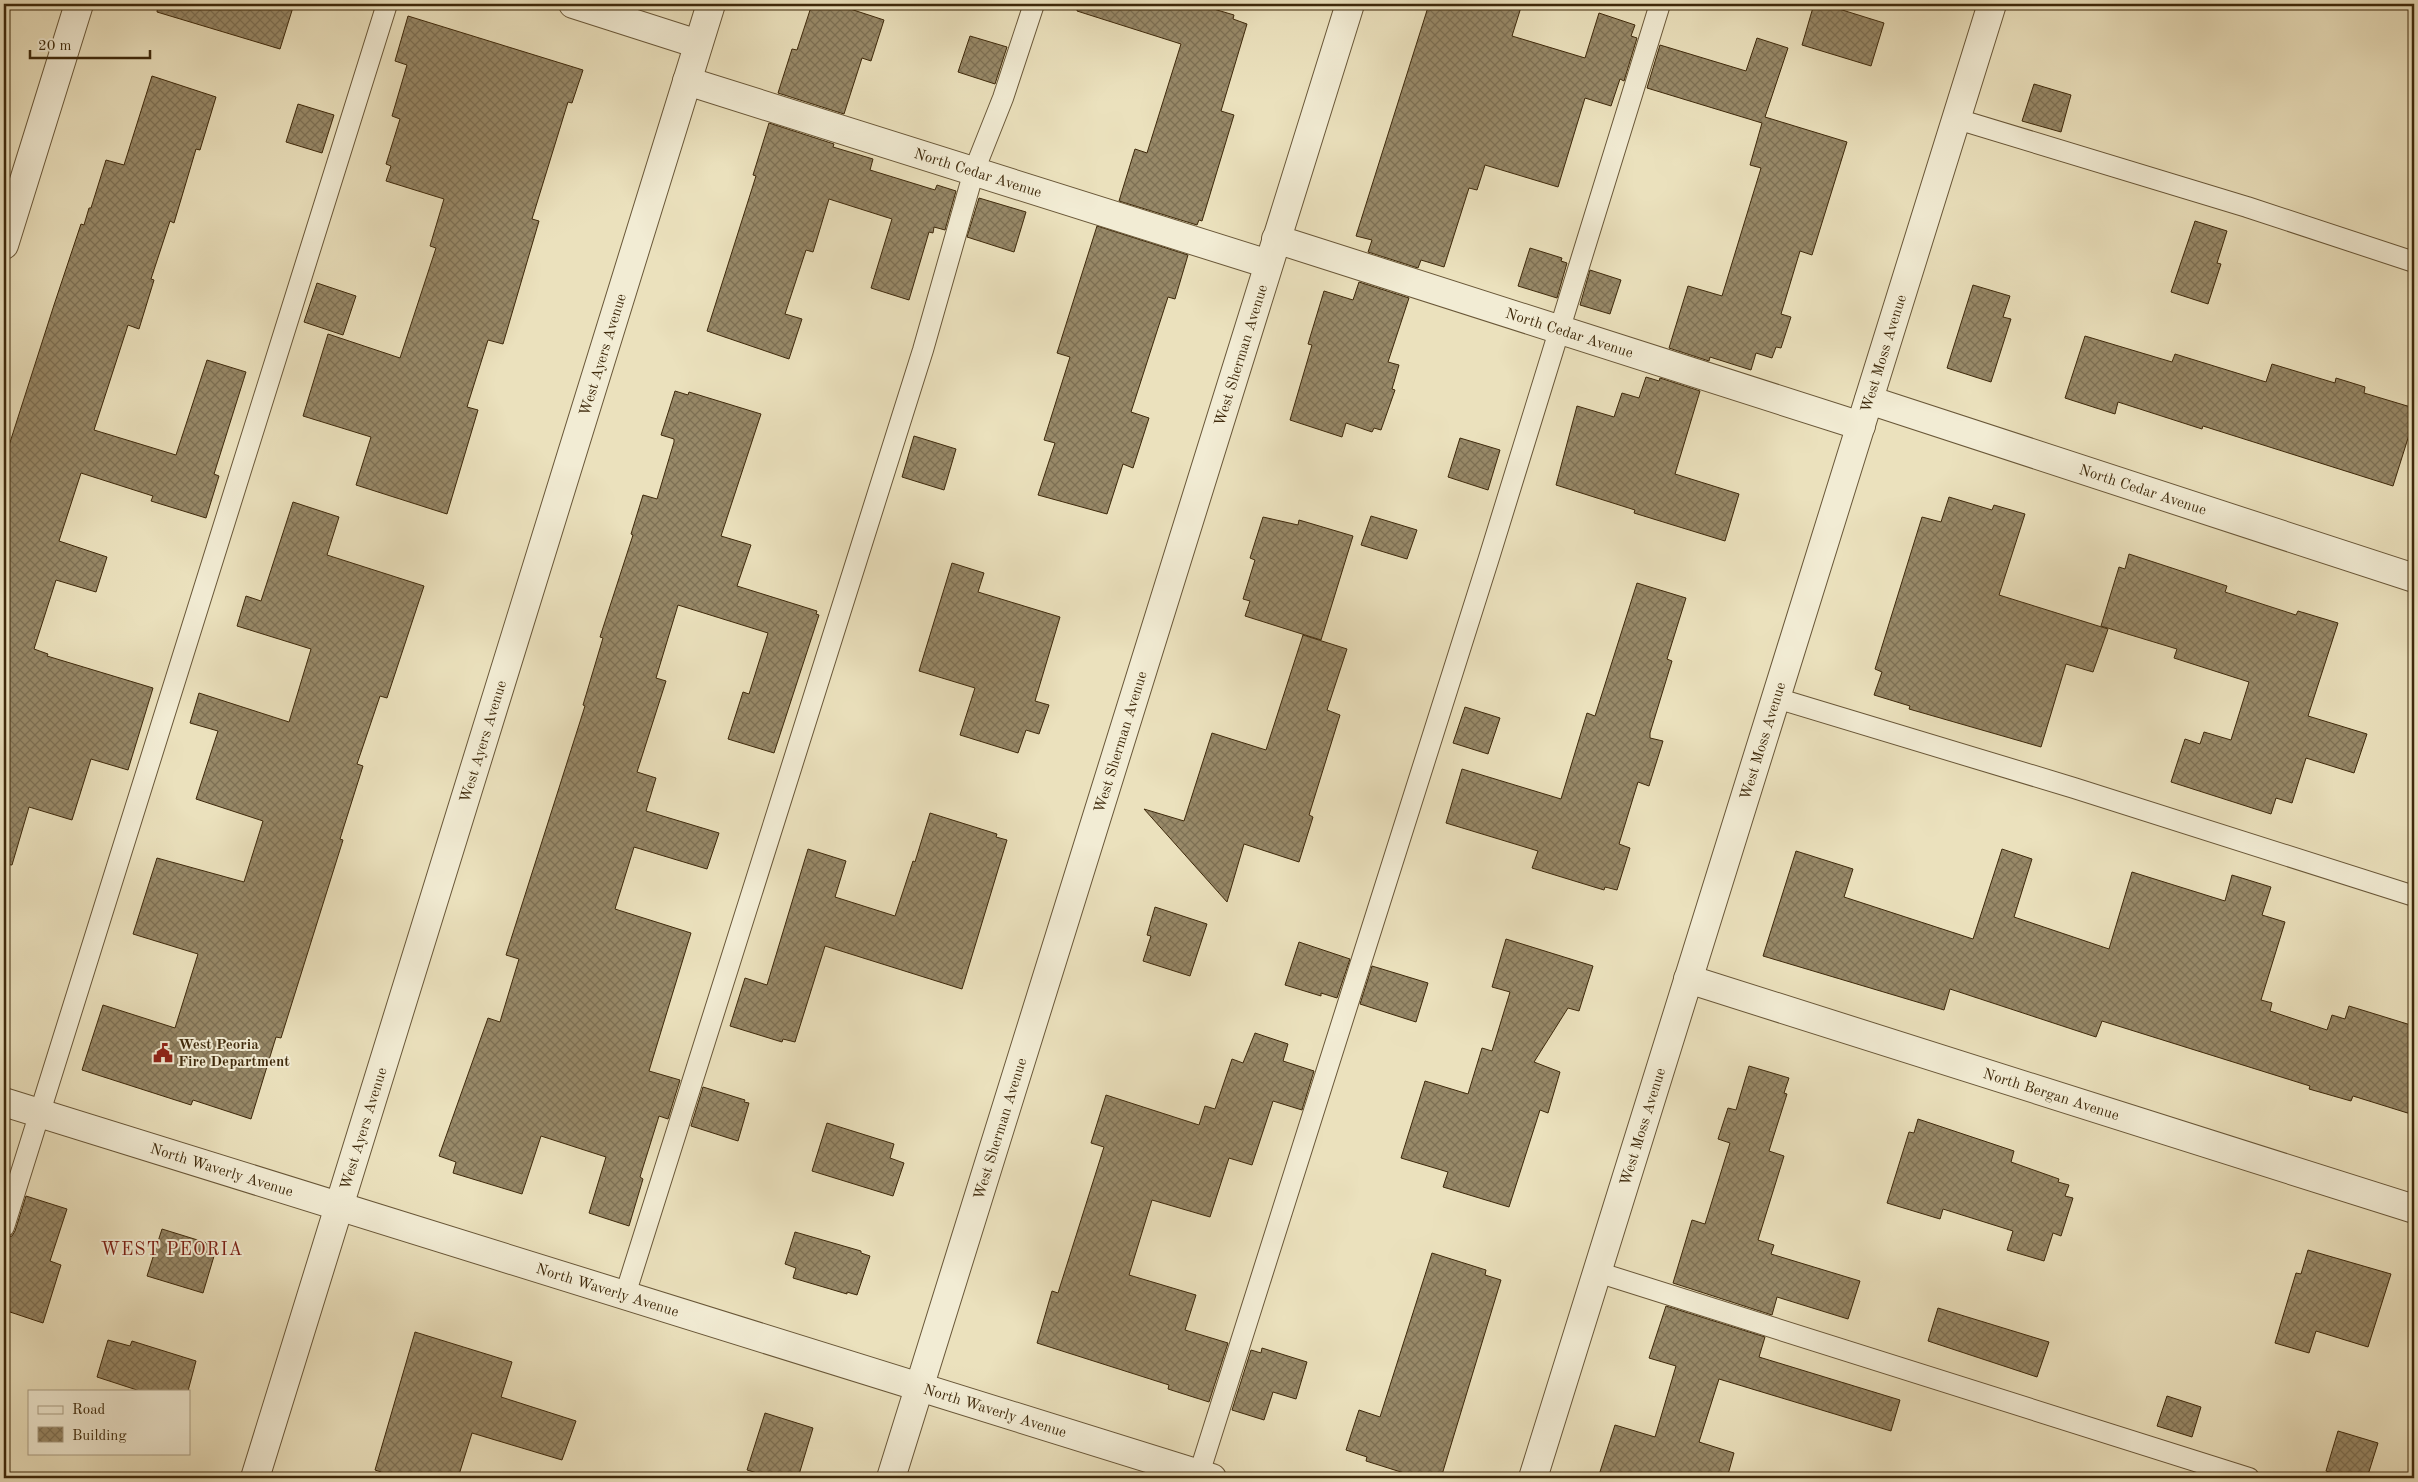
<svg xmlns="http://www.w3.org/2000/svg" width="2418" height="1482" viewBox="0 0 2418 1482" font-family="'Old Standard TT',serif">
<style>
.building{fill:url(#building-cross-hatch);stroke:#3e290b}
.lines{fill:none;stroke-linecap:round;stroke-linejoin:round}
.lane-casing{stroke:#695738;stroke-width:22}
.street-casing{stroke:#695738;stroke-width:30}
.lane{stroke:#f2ecd4;stroke-width:20}
.street{stroke:#f2ecd4;stroke-width:28}
.labels{text-anchor:middle;stroke-width:4;stroke-linejoin:round;paint-order:stroke}
.street-label{font-size:15px;fill:#3e290b;stroke:#f2ecd4}
.poi-label{font-size:15px;font-weight:bold;fill:#3e290b;stroke:#f2ecd4;text-anchor:start}
.quarter-label{font-size:18px;letter-spacing:1px;fill:#7a1f14;stroke:#f2ecd4}
</style>
<defs>
<pattern id="building-cross-hatch" width="8" height="8" patternUnits="userSpaceOnUse" patternTransform="scale(1.25)"><rect width="8" height="8" fill="#988968"/><path d="M0 0l8 8M0 8l8-8" fill="none" stroke="#7d7054"/></pattern>
</defs>
<rect width="100%" height="100%" fill="#ebe1bd"/>
<filter id="stains"><feTurbulence type="fractalNoise" baseFrequency=".004" numOctaves="4"/><feColorMatrix values="0 0 0 0 .2 0 0 0 0 .09 0 0 0 0 .02 0 0 0 .5 -.17"/></filter>
<radialGradient id="worn" r=".72"><stop offset=".6" stop-color="#630" stop-opacity="0"/><stop offset="1" stop-color="#630" stop-opacity=".3"/></radialGradient>
<g class="building">
<polygon points="158,4 294,4 280,49 157,12"/>
<polygon points="812,4 835,4 884,20 871,61 862,58 844,114 778,93 792,49 797,50"/>
<polygon points="1078,4 1197,4 1234,15 1233,19 1247,24 1221,111 1234,115 1202,221 1199,220 1197,225 1119,201 1135,149 1147,153 1181,44 1077,11"/>
<polygon points="1429,4 1522,4 1512,36 1585,58 1599,13 1635,25 1631,36 1637,38 1624,81 1620,79 1611,106 1585,98 1558,187 1485,165 1477,190 1469,188 1444,267 1421,260 1418,268 1368,252 1372,240 1356,236"/>
<polygon points="1814,4 1823,4 1884,23 1871,66 1802,45"/>
<polygon points="408,16 583,70 572,103 568,102 532,219 539,221 503,344 488,340 467,407 478,410 447,514 356,485 371,437 303,416 328,334 400,358 436,248 430,246 444,199 386,181 391,166 386,164 400,119 392,116 407,65 395,61"/>
<polygon points="970,36 1007,47 995,84 958,72"/>
<polygon points="1757,38 1788,48 1765,117 1847,142 1812,255 1800,251 1781,314 1791,317 1781,348 1776,347 1772,358 1756,353 1751,370 1710,357 1709,361 1669,348 1688,286 1722,296 1761,168 1750,165 1762,123 1647,88 1660,45 1746,71"/>
<polygon points="152,76 216,97 200,150 196,149 174,223 170,221 151,279 154,280 139,329 128,325 94,430 176,455 207,360 246,372 214,474 219,476 206,518 151,501 153,496 81,473 59,541 107,557 96,592 56,580 34,649 48,654 47,656 153,688 128,770 91,759 72,820 29,807 12,865 4,864 4,461 54,305 81,224 84,225 89,208 91,208 106,160 124,165"/>
<polygon points="2034,84 2071,95 2061,132 2022,121"/>
<polygon points="298,104 334,115 322,153 286,142"/>
<polygon points="769,123 834,144 833,147 873,159 870,170 935,190 937,185 956,191 945,230 934,227 933,233 929,232 909,300 871,288 892,219 829,199 813,252 806,250 785,314 802,319 789,359 707,331 756,176 753,175"/>
<polygon points="979,198 1026,212 1014,252 967,237"/>
<polygon points="2195,221 2227,231 2217,263 2221,264 2208,304 2171,292"/>
<polygon points="1097,226 1188,255 1175,299 1168,297 1131,412 1149,418 1133,468 1123,464 1107,514 1038,495 1055,443 1044,440 1070,357 1057,353"/>
<polygon points="1530,248 1562,258 1561,261 1567,263 1557,298 1518,286"/>
<polygon points="1590,270 1621,280 1610,314 1580,305"/>
<polygon points="1359,282 1409,298 1388,362 1399,365 1392,389 1395,390 1381,430 1374,428 1372,432 1346,423 1342,437 1290,420 1312,345 1308,344 1324,291 1353,300"/>
<polygon points="317,283 356,296 343,335 304,322"/>
<polygon points="1973,285 2010,296 2003,317 2011,319 1991,382 1947,368"/>
<polygon points="2085,336 2172,362 2175,354 2266,382 2272,364 2335,383 2336,378 2365,387 2364,393 2414,408 2414,419 2393,486 2203,426 2202,429 2118,402 2115,414 2065,398"/>
<polygon points="1646,377 1659,381 1660,378 1700,391 1675,474 1739,494 1725,541 1634,513 1635,510 1556,485 1577,406 1614,417 1622,393 1639,398"/>
<polygon points="675,391 688,395 689,392 761,414 721,536 751,545 737,586 817,611 816,614 819,615 774,753 728,739 743,692 749,694 768,633 678,605 656,678 666,681 637,772 656,778 646,811 719,833 707,869 634,847 615,909 691,933 649,1071 680,1080 668,1119 659,1116 640,1177 643,1179 629,1226 589,1213 606,1157 541,1136 522,1194 453,1173 456,1162 439,1156 488,1018 500,1022 519,959 506,955 585,706 583,705 603,638 600,637 633,535 631,534 643,495 657,499 674,442 674,439 661,435"/>
<polygon points="914,436 956,449 944,490 902,477"/>
<polygon points="1460,438 1500,450 1488,490 1448,477"/>
<polygon points="1949,497 1992,510 1994,505 2025,514 1999,595 2108,629 2093,672 2066,664 2041,747 1909,709 1910,706 1874,695 1882,672 1875,669 1922,517 1941,522"/>
<polygon points="293,502 339,517 327,555 424,586 387,698 380,696 357,764 363,766 340,839 343,840 281,1038 276,1037 251,1119 193,1100 191,1105 82,1070 103,1005 175,1028 198,954 133,934 157,858 244,882 263,821 196,799 218,731 190,723 199,693 289,722 311,649 237,626 246,596 261,601"/>
<polygon points="1371,516 1417,530 1407,559 1361,545"/>
<polygon points="1263,517 1298,525 1299,520 1353,536 1321,640 1245,616 1250,601 1243,599 1255,560 1250,558"/>
<polygon points="2129,554 2227,586 2225,592 2296,615 2298,611 2338,623 2308,716 2367,734 2354,773 2306,758 2292,803 2276,798 2271,814 2171,782 2185,739 2200,744 2204,732 2231,740 2249,682 2174,658 2177,649 2101,626 2119,567 2125,569"/>
<polygon points="952,563 984,573 978,592 1060,617 1035,701 1049,705 1039,734 1026,730 1018,753 960,735 975,688 919,671"/>
<polygon points="1637,583 1686,598 1667,659 1672,661 1650,733 1650,738 1663,741 1649,786 1638,782 1619,844 1630,848 1617,890 1605,887 1604,890 1532,868 1538,851 1446,823 1462,769 1561,799 1587,713 1595,716"/>
<polygon points="1303,635 1347,649 1327,710 1340,715 1309,815 1313,817 1299,862 1244,844 1227,902 1144,809 1184,821 1212,733 1266,750"/>
<polygon points="1465,707 1500,718 1488,754 1453,743"/>
<polygon points="930,813 997,834 996,837 1007,840 962,989 825,946 795,1042 783,1039 782,1042 730,1026 745,978 767,985 808,849 846,861 835,897 895,916 913,861 915,862"/>
<polygon points="2002,849 2032,859 2014,917 2109,949 2132,872 2225,901 2232,875 2271,887 2262,915 2285,922 2261,1000 2272,1003 2270,1011 2327,1030 2332,1015 2345,1019 2349,1006 2414,1026 2414,1115 2353,1096 2351,1101 2309,1089 2310,1086 2102,1021 2096,1037 1950,989 1944,1010 1763,956 1796,851 1853,869 1844,897 1973,939"/>
<polygon points="1155,907 1207,924 1190,976 1143,961 1151,936 1147,935"/>
<polygon points="1506,939 1593,966 1579,1011 1568,1008 1534,1062 1560,1072 1548,1113 1540,1110 1509,1207 1443,1187 1448,1172 1401,1158 1425,1081 1468,1094 1482,1048 1492,1051 1510,992 1492,987"/>
<polygon points="1299,942 1350,959 1337,998 1321,993 1321,996 1285,985"/>
<polygon points="1372,966 1428,983 1416,1022 1360,1004"/>
<polygon points="1255,1033 1288,1044 1283,1061 1314,1071 1302,1110 1273,1101 1252,1165 1229,1158 1210,1217 1152,1200 1129,1275 1196,1295 1185,1330 1228,1343 1209,1402 1168,1389 1169,1385 1037,1343 1052,1291 1058,1293 1104,1147 1091,1143 1106,1095 1199,1125 1205,1106 1215,1109 1232,1059 1243,1063"/>
<polygon points="1749,1066 1789,1078 1784,1093 1787,1094 1769,1151 1784,1156 1758,1240 1774,1245 1771,1254 1860,1281 1848,1319 1777,1297 1772,1315 1673,1283 1692,1220 1705,1224 1730,1143 1718,1139 1728,1108 1736,1110"/>
<polygon points="703,1087 745,1100 744,1102 749,1103 738,1141 691,1126"/>
<polygon points="1918,1119 2014,1151 2011,1162 2059,1179 2058,1182 2069,1185 2065,1196 2073,1198 2061,1236 2053,1233 2044,1261 2007,1250 2013,1231 1943,1209 1940,1219 1887,1203 1909,1132 1914,1133"/>
<polygon points="827,1123 894,1144 890,1158 904,1163 893,1196 812,1171"/>
<polygon points="26,1196 67,1209 50,1261 61,1265 43,1323 4,1310 4,1239 12,1236 15,1231"/>
<polygon points="162,1229 217,1246 203,1293 147,1276"/>
<polygon points="795,1232 861,1251 861,1253 870,1256 857,1295 847,1292 847,1294 793,1278 796,1268 785,1264"/>
<polygon points="2308,1250 2391,1274 2368,1347 2316,1331 2309,1353 2275,1343 2296,1273 2301,1274"/>
<polygon points="1432,1253 1486,1270 1485,1275 1501,1280 1441,1478 1420,1478 1366,1461 1367,1457 1346,1450 1359,1410 1380,1417"/>
<polygon points="1666,1306 1765,1337 1759,1357 1900,1400 1891,1431 1719,1379 1699,1442 1734,1453 1727,1478 1598,1478 1615,1425 1655,1437 1676,1366 1649,1358"/>
<polygon points="1938,1308 2049,1342 2037,1377 1928,1341"/>
<polygon points="415,1332 512,1362 501,1397 576,1421 562,1460 472,1433 458,1478 379,1478 381,1472 375,1470"/>
<polygon points="108,1340 130,1346 132,1341 196,1361 188,1391 140,1391 97,1377"/>
<polygon points="1262,1348 1307,1362 1296,1399 1273,1392 1264,1420 1232,1410 1251,1350 1261,1353"/>
<polygon points="2167,1396 2201,1407 2192,1437 2157,1426"/>
<polygon points="765,1413 813,1428 798,1478 774,1478 747,1470"/>
<polygon points="2338,1431 2378,1443 2367,1478 2349,1478 2326,1471"/>
</g>
<g class="lines">
<defs>
<g id="lane">
<polyline points="1957,119 2247,207 2414,262"/>
<polyline points="1776,698 2074,788 2414,896"/>
<polyline points="4,1227 387,4"/>
<polyline points="1597,1272 2249,1478"/>
<polyline points="625,1295 923,350 974,171 1003,98 1034,4"/>
<polyline points="1199,1474 1488,561 1660,4"/>
</g>
<g id="street">
<polyline points="573,4 698,44"/>
<path id="s1" d="M 687,81 L 1268,264"/>
<path id="s2" d="M 1276,239 L 1861,426"/>
<polyline points="4,245 79,4"/>
<path id="s3" d="M 1869,400 L 2414,578"/>
<path id="s4" d="M 1688,979 L 2414,1209"/>
<path id="s5" d="M 4,1102 L 1212,1478"/>
<path id="s6" d="M 255,1478 L 711,4"/>
<path id="s7" d="M 891,1478 L 1350,4"/>
<path id="s8" d="M 1533,1478 L 1992,4"/>
</g>
</defs>
<use href="#lane" class="lane-casing"/>
<use href="#street" class="street-casing"/>
<use href="#lane" class="lane"/>
<use href="#street" class="street"/>
</g>
<defs>
<symbol id="civic-bare" viewBox="-9 -9 18 18"><path d="M-.6-6.5H3V-4.5H.6V-3L4-1V1h2V6H-6V1h2V-1L-.6-3ZM-1.2 2.5V6h2.4V2.5Z" fill="#8f2418" stroke="#f2ecd4" stroke-width="2.5" paint-order="stroke"/></symbol>
</defs>
<g fill-rule="evenodd">
<use href="#civic-bare" x="149" y="1039" width="28" height="28"/>
</g>
<g class="labels">
<g class="street-label">
<text dy="5" stroke="none"><textPath href="#s1" startOffset="305">North Cedar Avenue</textPath></text>
<text dy="5" stroke="none"><textPath href="#s2" startOffset="308">North Cedar Avenue</textPath></text>
<text dy="5" stroke="none"><textPath href="#s6" startOffset="1176">West Ayers Avenue</textPath></text>
<text dy="5" stroke="none"><textPath href="#s7" startOffset="1176">West Sherman Avenue</textPath></text>
<text dy="5" stroke="none"><textPath href="#s8" startOffset="1178">West Moss Avenue</textPath></text>
<text dy="5" stroke="none"><textPath href="#s3" startOffset="288">North Cedar Avenue</textPath></text>
<text dy="5" stroke="none"><textPath href="#s6" startOffset="771">West Ayers Avenue</textPath></text>
<text dy="5" stroke="none"><textPath href="#s7" startOffset="771">West Sherman Avenue</textPath></text>
<text dy="5" stroke="none"><textPath href="#s8" startOffset="772">West Moss Avenue</textPath></text>
<text dy="5" stroke="none"><textPath href="#s4" startOffset="381">North Bergan Avenue</textPath></text>
<text dy="5" stroke="none"><textPath href="#s6" startOffset="366">West Ayers Avenue</textPath></text>
<text dy="5" stroke="none"><textPath href="#s7" startOffset="366">West Sherman Avenue</textPath></text>
<text dy="5" stroke="none"><textPath href="#s8" startOffset="368">West Moss Avenue</textPath></text>
<text dy="5" stroke="none"><textPath href="#s5" startOffset="228">North Waverly Avenue</textPath></text>
<text dy="5" stroke="none"><textPath href="#s5" startOffset="632">North Waverly Avenue</textPath></text>
<text dy="5" stroke="none"><textPath href="#s5" startOffset="1038">North Waverly Avenue</textPath></text>
</g>
<g class="poi-label">
<text x="178" y="1049">West Peoria<tspan x="178" dy="17">Fire Department</tspan></text>
</g>
<g class="quarter-label">
<text x="172" y="1255">WEST PEORIA</text>
</g>
</g>
<rect width="2418" height="1482" fill="none" stroke="#ebe1bd" stroke-width="20"/>
<rect x="5" y="5" width="2408" height="1472" fill="none" stroke="#3e290b" stroke-width="2.5"/>
<rect x="10" y="10" width="2398" height="1462" fill="none" stroke="#3e290b"/>
<rect x="28" y="1390" width="162" height="65" fill="#f2ecd4" stroke="#aa9e84"/>
<rect x="38" y="1406" width="25" height="8" fill="#f2ecd4" stroke="#aa9e84"/>
<text x="72" y="1414" font-size="15" fill="#3e290b">Road</text>
<rect x="38" y="1427" width="25" height="15" fill="url(#building-cross-hatch)" stroke="#aa9e84"/>
<text x="72" y="1440" font-size="15" fill="#3e290b">Building</text>
<path d="M30 50v8h120v-8" fill="none" stroke="#3e290b" stroke-width="2.5"/>
<text x="38" y="50" font-size="15" fill="#3e290b" stroke="#f2ecd4" stroke-width="4" paint-order="stroke">20 m</text>
<rect width="100%" height="100%" filter="url(#stains)"/>
<rect width="100%" height="100%" fill="url(#worn)"/>
</svg>
